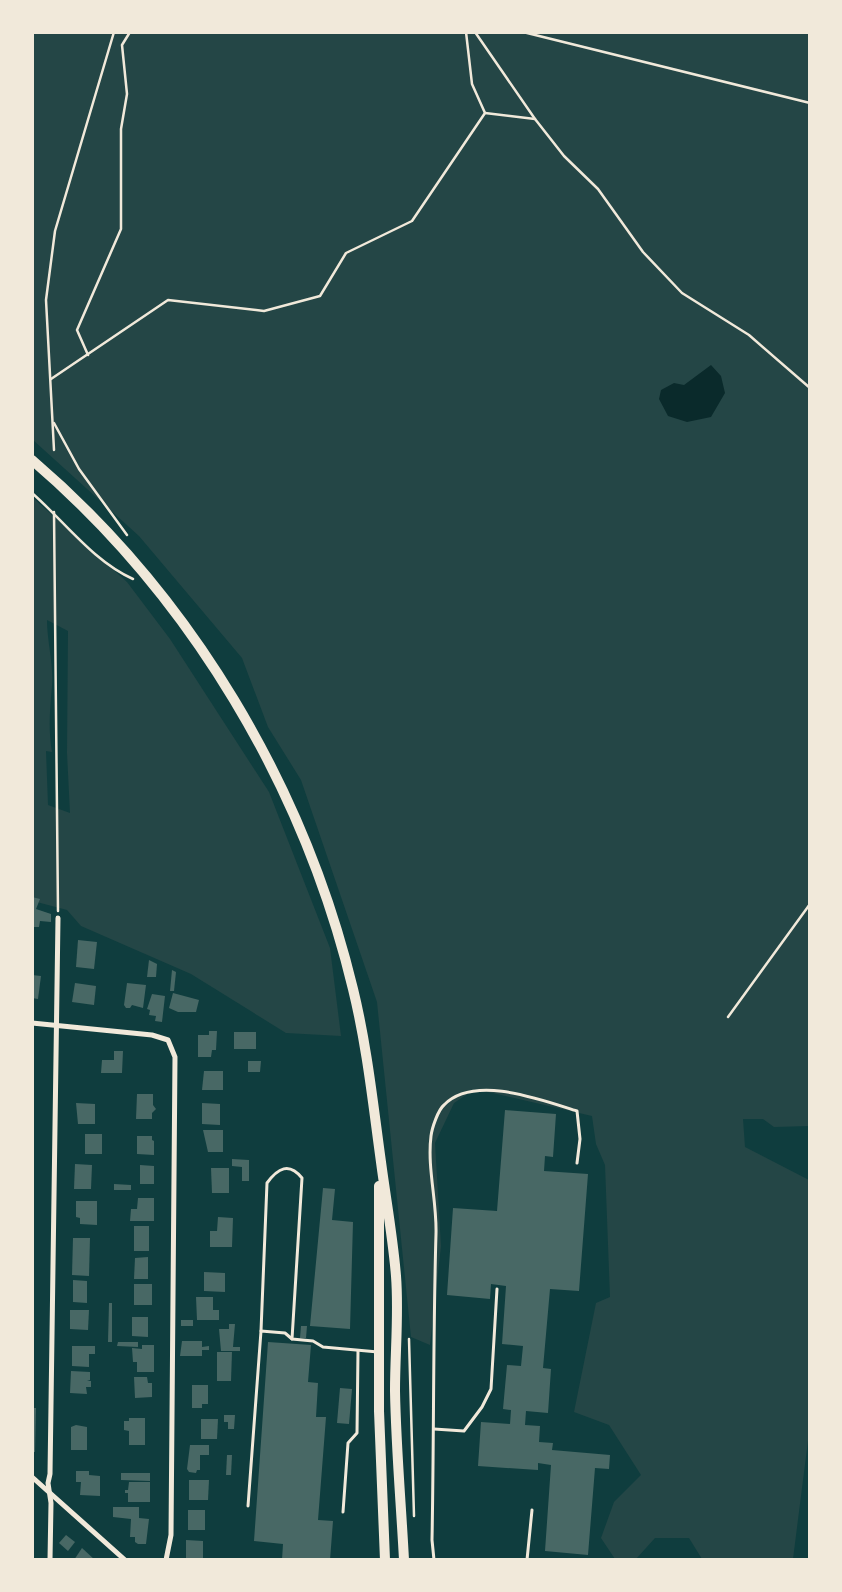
<svg xmlns="http://www.w3.org/2000/svg" width="842" height="1592" viewBox="0 0 842 1592" font-family="Karla,sans-serif">
<style>
.green{fill:#244646;fill-rule:evenodd}
.water{fill:#0a2a2b}
.building{fill:#486865}
.lines{fill:none;stroke-linecap:round;stroke-linejoin:round}
.path{stroke:#f1e9da;stroke-width:2.5}
.service{stroke:#f1e9da;stroke-width:3}
.minor{stroke:#f1e9da;stroke-width:5}
.primary{stroke:#f1e9da;stroke-width:10}
</style>
<rect width="100%" height="100%" fill="#0f3d3e"/>
<g class="green">
<polygon points="33,33 809,33 809,1126 774,1127 763,1119 743,1119 745,1147 809,1180 810,1425 793,1559 702,1559 689,1538 655,1538 636,1559 615,1559 601,1538 614,1502 641,1475 609,1425 574,1412 596,1303 610,1297 605,1165 596,1144 592,1116 475,1089 454,1103 435,1143 441,1246 430,1345 411,1337 377,1002 301,780 268,727 242,658 139,536 33,440"/>
<path d="M 32,497 L 127,582 L 170,639 L 269,792 L 330,948 L 341,1036 L 286,1033 L 191,974 L 81,926 L 67,910 L 33,901 ZM 47,620 L 68,631 L 67,753 L 70,813 L 48,805 L 46,751 L 52,752 C 48,729 50,709 52,686 C 54,665 47,642 47,620 Z"/>
</g>
<polygon class="water" points="711,365 721,376 725,393 711,417 687,422 668,416 659,399 661,390 674,383 684,385"/>
<g class="building">
<polygon points="32,897 40,899 36,909 51,914 51,922 40,921 39,927 32,927"/>
<polygon points="78,940 97,942 94,969 76,967"/>
<polygon points="149,960 157,964 156,977 147,977"/>
<polygon points="172,970 176,972 174,991 170,991"/>
<polygon points="32,975 41,976 38,999 32,998"/>
<polygon points="75,983 96,986 94,1005 72,1002"/>
<polygon points="127,983 146,985 143,1008 132,1005 130,1008 126,1008 124,1005"/>
<polygon points="173,993 199,1000 196,1012 178,1012 169,1008"/>
<polygon points="152,994 165,996 162,1022 155,1021 156,1016 149,1015 150,1010 147,1009"/>
<polygon points="209,1031 217,1031 216,1050 212,1050 211,1057 198,1057 198,1035 209,1035"/>
<rect x="234" y="1032" width="22" height="17"/>
<polygon points="114,1051 123,1051 122,1073 101,1073 102,1060 114,1060"/>
<polygon points="248,1061 261,1061 260,1072 248,1072"/>
<polygon points="204,1071 223,1071 223,1090 202,1090"/>
<polygon points="137,1094 153,1094 153,1105 156,1109 152,1113 152,1119 136,1119"/>
<polygon points="76,1103 95,1104 95,1124 78,1124"/>
<polygon points="202,1103 220,1104 220,1125 202,1124"/>
<polygon points="505,1110 556,1114 553,1157 545,1156 544,1171 588,1174 579,1291 550,1289 543,1368 551,1369 548,1413 526,1411 525,1425 540,1426 539,1442 553,1443 552,1450 610,1455 609,1469 595,1468 588,1555 545,1551 551,1465 538,1463 538,1470 478,1466 481,1422 510,1424 511,1410 503,1409 507,1365 521,1366 523,1346 502,1344 506,1286 491,1284 490,1299 447,1295 453,1208 497,1211"/>
<polygon points="203,1130 223,1130 223,1152 208,1152"/>
<rect x="85" y="1134" width="17" height="20"/>
<polygon points="137,1136 152,1136 152,1140 154,1141 154,1155 137,1154"/>
<polygon points="232,1159 249,1160 249,1181 242,1181 242,1167 232,1166"/>
<polygon points="75,1164 92,1165 91,1189 74,1189"/>
<polygon points="140,1165 154,1166 154,1184 140,1184"/>
<polygon points="211,1168 229,1168 229,1193 212,1193"/>
<polygon points="114,1184 131,1185 131,1190 114,1190"/>
<polygon points="323,1188 335,1189 332,1220 353,1222 350,1329 310,1326"/>
<polygon points="138,1198 154,1198 154,1221 130,1221 131,1209 137,1209"/>
<polygon points="76,1201 97,1201 97,1225 80,1224 80,1218 76,1217"/>
<polygon points="218,1217 233,1218 232,1247 210,1247 210,1231 217,1231"/>
<rect x="134" y="1226" width="15" height="25"/>
<polygon points="73,1238 90,1238 89,1276 72,1275"/>
<polygon points="148,1257 148,1279 134,1279 135,1258"/>
<polygon points="204,1272 225,1273 225,1292 204,1291"/>
<polygon points="73,1280 87,1281 87,1303 73,1302"/>
<rect x="134" y="1284" width="18" height="21"/>
<polygon points="196,1297 213,1297 213,1310 219,1310 219,1320 197,1320"/>
<polygon points="109,1303 112,1303 112,1342 108,1342"/>
<polygon points="70,1310 89,1310 88,1330 70,1329"/>
<polygon points="132,1317 148,1317 148,1337 132,1336"/>
<rect x="181" y="1320" width="12" height="6"/>
<polygon points="229,1324 235,1324 233,1347 240,1347 240,1351 221,1351 219,1329 229,1329"/>
<polygon points="301,1326 307,1326 306,1338 300,1338"/>
<polygon points="182,1341 202,1341 202,1347 209,1346 209,1350 202,1350 202,1356 180,1356"/>
<polygon points="118,1342 138,1342 138,1347 117,1346"/>
<polygon points="268,1342 311,1345 308,1382 318,1383 316,1417 326,1417 318,1520 333,1521 330,1560 282,1560 283,1544 254,1541"/>
<polygon points="142,1345 154,1345 154,1372 137,1372 137,1362 133,1362 132,1348 142,1349"/>
<polygon points="72,1346 95,1346 95,1354 89,1354 89,1367 72,1366"/>
<polygon points="217,1352 232,1352 231,1381 217,1381"/>
<polygon points="71,1371 90,1372 90,1380 87,1381 91,1381 91,1387 86,1387 87,1394 70,1393"/>
<polygon points="134,1377 147,1377 148,1383 152,1383 152,1397 135,1398"/>
<polygon points="192,1385 208,1385 208,1404 202,1404 202,1408 192,1408"/>
<polygon points="340,1388 352,1389 349,1424 337,1423"/>
<polygon points="32,1408 36,1408 35,1452 32,1452"/>
<polygon points="224,1415 235,1415 234,1429 228,1429 228,1422 224,1422"/>
<polygon points="129,1418 145,1418 145,1445 129,1445 129,1431 124,1430 124,1421 129,1421"/>
<polygon points="201,1419 218,1419 217,1439 201,1439"/>
<polygon points="76,1425 87,1427 87,1450 71,1450 71,1427"/>
<polygon points="190,1445 209,1445 209,1455 200,1455 200,1470 197,1470 196,1473 189,1472 187,1469"/>
<polygon points="227,1455 232,1455 231,1475 226,1475"/>
<polygon points="76,1471 89,1471 89,1475 100,1476 100,1496 80,1495 81,1482 76,1482"/>
<polygon points="121,1473 150,1473 150,1481 121,1480"/>
<polygon points="189,1480 209,1480 208,1500 189,1500"/>
<polygon points="129,1482 150,1482 150,1502 128,1502 128,1493 125,1493 125,1490 128,1490"/>
<polygon points="113,1507 139,1507 139,1518 149,1519 146,1544 138,1544 135,1542 135,1537 130,1537 131,1519 113,1517"/>
<rect x="188" y="1510" width="17" height="20"/>
<polygon points="66,1535 75,1542 68,1551 59,1543"/>
<polygon points="186,1540 203,1541 203,1560 186,1560"/>
<polygon points="82,1548 95,1560 74,1560"/>
</g>
<g class="lines">
<g class="path">
<polyline points="475,32 535,119"/>
<polyline points="523,32 810,103"/>
<polyline points="485,113 535,119 564,156 598,189 643,252 682,293 749,335 810,388"/>
<polyline points="88,355 77,330 121,229 121,129 127,94 122,45 130,32"/>
<polyline points="51,379 168,300 264,311 320,296 346,253 412,221 485,113 472,84 466,32"/>
<polyline points="54,423 79,469 127,535"/>
<polyline points="54,450 46,300 55,231 114,32"/>
<path d="M 32,493 C 65,522 93,561 133,579"/>
<polyline points="54,512 58,911"/>
<polyline points="728,1017 810,904"/>
<polyline points="409,1339 414,1516"/>
</g>
<g class="service">
<path d="M 261,1331 L 267,1183 C 278,1168 289,1162 302,1178 L 292,1339"/>
<polyline points="434,1429 464,1431 482,1407 491,1389 497,1289"/>
<polyline points="248,1506 261,1331 285,1333 292,1339 313,1341 323,1347 378,1352"/>
<polyline points="343,1512 348,1443 357,1433 358,1351"/>
<path d="M 434,1560 L 432,1540 C 434,1438 433,1336 436,1234 C 437,1201 427,1168 431,1136 C 432,1128 438,1110 444,1105 C 474,1074 542,1100 577,1111 L 580,1139 L 577,1163"/>
<polyline points="527,1560 532,1510"/>
</g>
<g class="minor">
<polyline points="32,1023 152,1035 168,1040 175,1057 171,1535 166,1560"/>
<polyline points="32,1477 125,1560"/>
<polyline points="50,1560 51,1503 48,1483 50,1474 58,918"/>
</g>
<g class="primary">
<path d="M 32,460 C 191,596 304,786 353,989 C 367,1046 373,1104 381,1162 C 386,1200 393,1238 396,1276 C 399,1314 395,1352 395,1391 C 396,1447 401,1503 404,1560"/>
<polyline points="379,1186 379,1411 385,1560"/>
</g>
</g>
<rect width="842" height="1592" fill="none" stroke="#f1e9da" stroke-width="68"/>
</svg>
